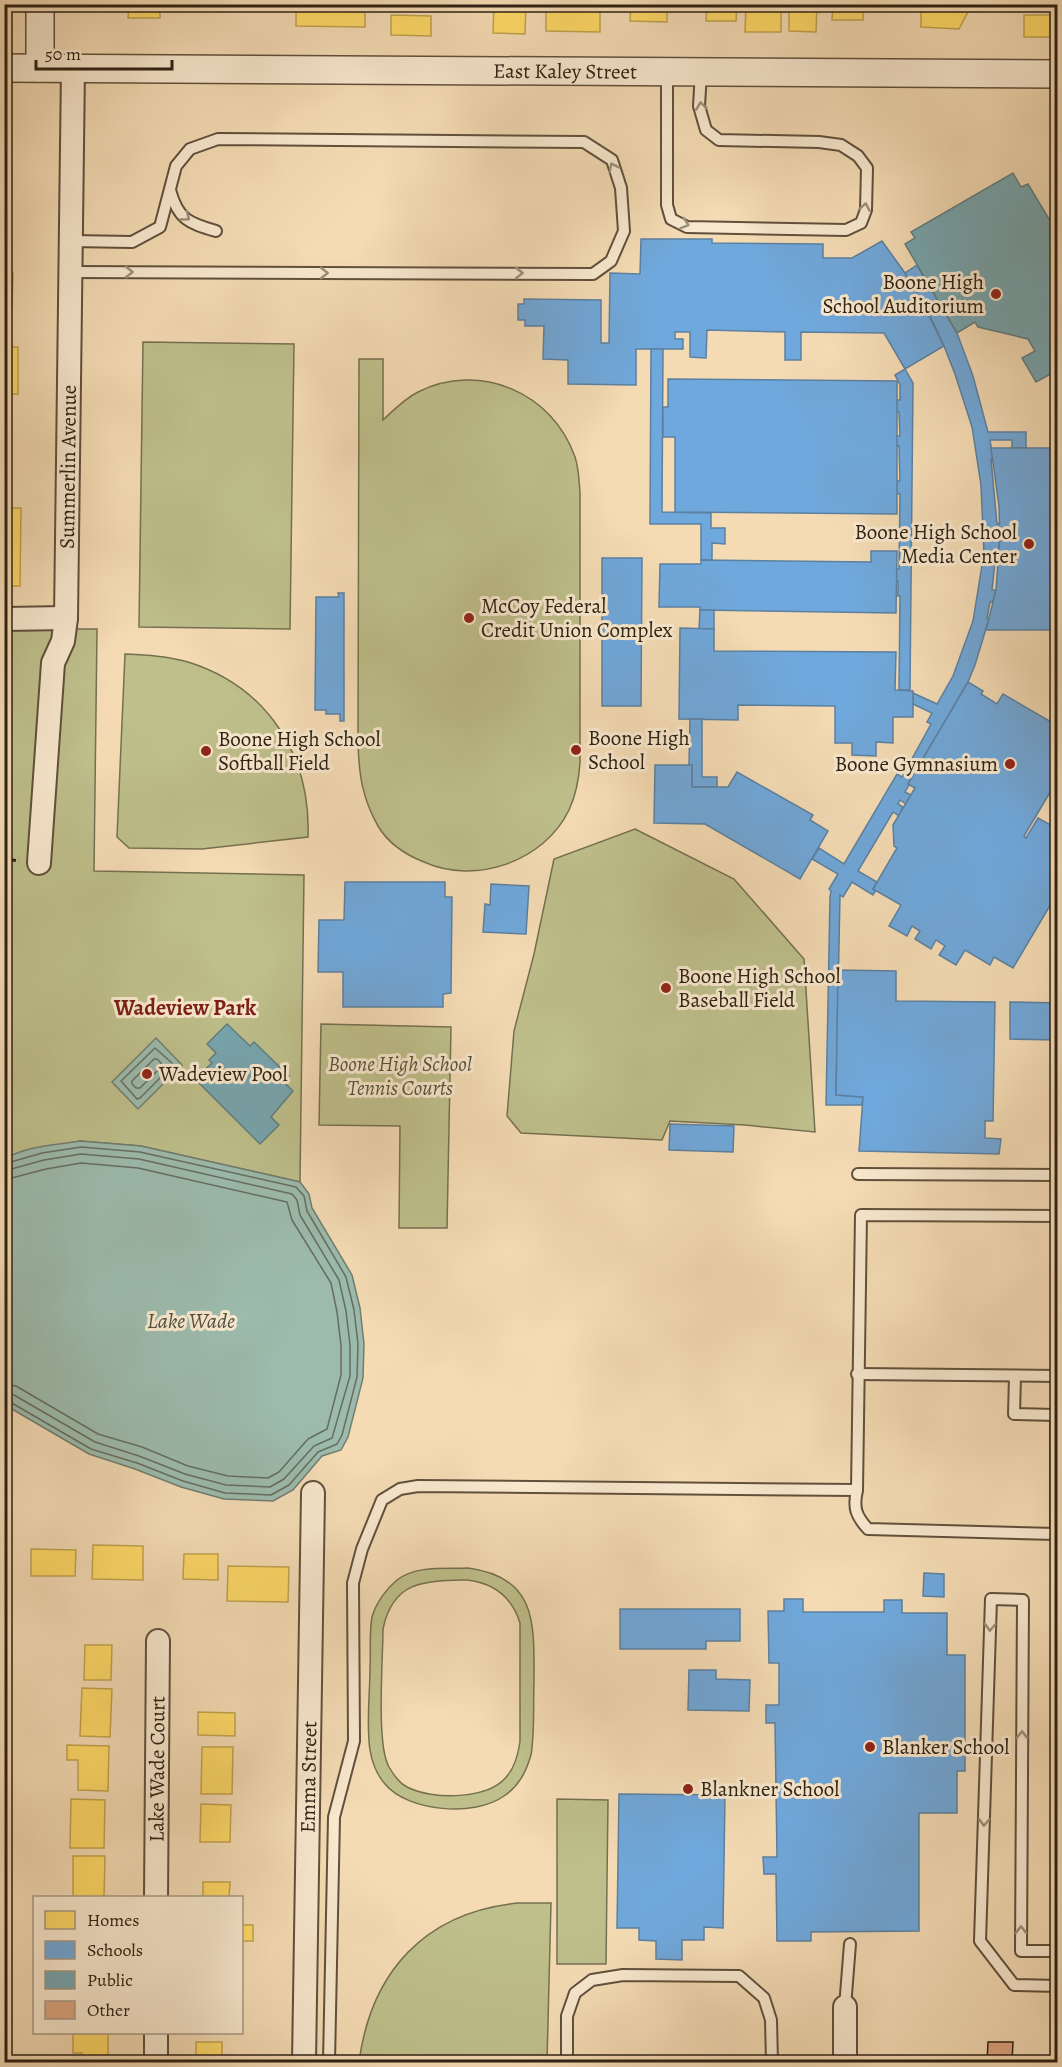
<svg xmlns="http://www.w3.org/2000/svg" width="1062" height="2067" viewBox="0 0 1062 2067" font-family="Alegreya,serif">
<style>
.green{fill:#bebf8b;stroke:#767050;stroke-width:1.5;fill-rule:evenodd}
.water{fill:#9cbbad;stroke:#707e70;stroke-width:1.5}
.homes{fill:#ffd966;stroke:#c0a24d;stroke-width:1.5}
.schools{fill:#6fa8dc;stroke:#5c80a0;stroke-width:1.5}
.public{fill:#76a5af;stroke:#607e80;stroke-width:1.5}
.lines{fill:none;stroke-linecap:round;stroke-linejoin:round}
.shore{stroke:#656e60;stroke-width:1.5}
.building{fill:#dda582;stroke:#2e2214;stroke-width:1.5}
.service-casing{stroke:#60503c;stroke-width:14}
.minor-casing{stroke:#60503c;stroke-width:26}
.tertiary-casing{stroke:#60503c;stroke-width:30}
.path{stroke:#2e2214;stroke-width:3;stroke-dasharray:4.5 3;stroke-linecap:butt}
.service{stroke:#f8e8ce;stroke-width:10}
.minor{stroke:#f8e8ce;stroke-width:22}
.tertiary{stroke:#f8e8ce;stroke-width:27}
.oneway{stroke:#9d8f7a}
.poi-dot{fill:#8f2418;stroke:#f8e8ce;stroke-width:2}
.labels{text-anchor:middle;stroke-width:6;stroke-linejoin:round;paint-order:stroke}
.street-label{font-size:21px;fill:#2e2214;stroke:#f8e8ce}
.poi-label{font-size:21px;fill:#2e2214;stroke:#f8e8ce;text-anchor:start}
.park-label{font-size:21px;font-style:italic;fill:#595138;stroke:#f8e8ce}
.neighbourhood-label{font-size:22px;font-weight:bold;fill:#7a1f14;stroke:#f8e8ce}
.water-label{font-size:22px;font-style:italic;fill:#4f5042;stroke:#f8e8ce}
</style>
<rect width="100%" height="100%" fill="#f4dbb4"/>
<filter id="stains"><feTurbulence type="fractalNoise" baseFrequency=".00333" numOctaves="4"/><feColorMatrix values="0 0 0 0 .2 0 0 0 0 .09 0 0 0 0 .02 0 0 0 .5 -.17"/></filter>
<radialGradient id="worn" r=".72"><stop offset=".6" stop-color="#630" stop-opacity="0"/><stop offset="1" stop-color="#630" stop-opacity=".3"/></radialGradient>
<g class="green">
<polygon points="143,342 294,344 290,629 139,627"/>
<path d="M 359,359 L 383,359 L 383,420 C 394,410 404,399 418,392 C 480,361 553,393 575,457 C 579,469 579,481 580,493 L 580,762 C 579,779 576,795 569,810 C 544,862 475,885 424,862 C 406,855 388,843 378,826 C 362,798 359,774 358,743 Z"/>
<polygon points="5,629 97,629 94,871 304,875 300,1182 141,1146 80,1141 12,1155 5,1159"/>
<path d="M 125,654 C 146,655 168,656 188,662 C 268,687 311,756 308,837 L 202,849 L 129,848 L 117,837 Z"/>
<polygon points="635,829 734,879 804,959 815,1132 745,1125 670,1121 662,1140 521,1133 507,1116 514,1031 534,954 554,859"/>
<polygon points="321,1024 451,1027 447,1228 399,1228 400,1126 319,1125"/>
<path d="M 468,1568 C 538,1577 534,1625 534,1681 C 533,1705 535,1731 531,1755 C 526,1772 519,1786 504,1796 C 475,1817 408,1812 385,1784 C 377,1775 372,1762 370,1750 C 366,1724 370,1694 370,1668 C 371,1651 369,1633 372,1617 C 376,1603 386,1589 397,1580 C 416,1565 446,1569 468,1568 ZM 467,1580 C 493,1583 512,1597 520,1623 L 520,1742 C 518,1755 515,1767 507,1776 C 489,1800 432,1800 407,1787 C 399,1783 393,1774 389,1767 C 376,1745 383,1659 383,1629 C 393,1580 425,1581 467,1580 Z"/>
<polygon points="557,1799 608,1800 606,1964 557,1964"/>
<path d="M 518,1903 L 551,1903 L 547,2062 L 359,2062 C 371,1972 425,1912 518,1903 Z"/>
</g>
<g class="water">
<polygon points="156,1038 182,1065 138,1109 112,1082"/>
<path d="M 80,1141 L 141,1146 L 300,1182 L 309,1194 L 312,1208 L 352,1275 L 360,1308 L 364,1344 L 363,1378 L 348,1437 L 341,1450 L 322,1456 L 293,1490 L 273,1501 L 224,1499 L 181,1487 L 135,1469 L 89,1454 L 5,1405 L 5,1159 C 25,1146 56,1145 80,1141 Z"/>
</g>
<g class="homes">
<polygon points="129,4 160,4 160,18 128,18"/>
<polygon points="296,4 336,4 336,11 365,12 365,27 296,26"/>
<polygon points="494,4 526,4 525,34 493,33"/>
<polygon points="563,4 600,4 600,32 546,31 546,7 563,7"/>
<polygon points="631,4 667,4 667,22 630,21"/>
<polygon points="707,4 737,4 736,21 706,21"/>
<polygon points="746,4 781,4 781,32 745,32"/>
<polygon points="789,4 817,4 816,32 789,31"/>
<polygon points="833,4 864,4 863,20 832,20"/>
<polygon points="921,4 972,4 959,29 921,27"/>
<polygon points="391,15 431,16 431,36 391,35"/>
<rect x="1024" y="15" width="34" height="22"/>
<polygon points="4,272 13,272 12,309 4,309"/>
<polygon points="4,329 5,347 18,347 18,394 4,394"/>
<polygon points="4,508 21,508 20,586 4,586"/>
<polygon points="93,1545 143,1546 143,1580 92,1579"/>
<polygon points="31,1549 76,1550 75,1576 31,1576"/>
<polygon points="184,1554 218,1554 218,1580 183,1579"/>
<polygon points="228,1566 289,1567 288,1602 227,1601"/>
<polygon points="85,1645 112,1645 111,1680 84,1680"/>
<polygon points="82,1688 112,1689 110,1737 80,1736"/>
<polygon points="198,1712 235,1713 235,1736 198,1735"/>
<polygon points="67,1745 109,1746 108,1791 78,1790 78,1760 67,1760"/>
<polygon points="202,1747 233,1747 232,1794 201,1794"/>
<polygon points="71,1799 105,1800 104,1848 70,1848"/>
<polygon points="201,1804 231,1805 230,1842 200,1842"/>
<polygon points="73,1856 105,1856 104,1898 73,1898"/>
<polygon points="203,1882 230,1882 229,1898 203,1898"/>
<rect x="242" y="1925" width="11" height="16"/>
<polygon points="73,2032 108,2032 108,2062 82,2062 82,2053 73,2053"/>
<rect x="196" y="2042" width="26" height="20"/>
</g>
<g class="schools">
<polygon points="641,239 712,239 712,243 823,244 823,258 852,258 882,241 905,273 920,298 944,346 905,369 884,333 801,332 801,360 785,360 785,332 707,330 706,358 690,357 690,332 675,332 675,339 683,339 683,349 636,349 636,385 568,384 568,360 543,359 544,326 525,326 525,320 518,320 518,304 524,304 524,299 601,300 601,343 609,343 610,273 640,274"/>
<polygon points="917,265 957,333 973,376 988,432 1026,432 1026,448 1012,448 1012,440 990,440 993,459 991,459 997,524 1000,523 999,552 996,552 992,590 996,590 993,602 990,602 987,618 989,619 975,665 968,682 908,784 909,785 905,792 911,795 906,804 900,800 898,804 903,807 899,816 893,812 858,871 877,882 873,889 876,890 873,895 852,882 843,897 840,895 836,1095 863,1097 862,1105 826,1105 830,897 831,891 829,889 838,874 812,859 819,848 844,864 897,774 902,777 931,724 927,722 932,713 913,704 913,693 937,704 953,676 973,621 984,553 981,485 972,427 955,374 944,346 932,320 905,273"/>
<polygon points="651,349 663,349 662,512 711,513 711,528 725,528 725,544 712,543 712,560 701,560 701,524 650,524"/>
<polygon points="905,369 913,383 910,690 899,690 900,596 898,596 898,581 896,581 896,569 899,569 900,494 896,494 896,481 900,481 899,446 896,446 896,436 900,436 899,412 896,412 896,400 900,400 900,385 895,375"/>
<polygon points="668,379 897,381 897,514 675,512 675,437 663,437 663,407 668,407"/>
<polygon points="991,448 1058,448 1058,630 986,630 996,590 1000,537 999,506"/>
<polygon points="871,551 897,551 896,613 700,610 700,607 659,607 660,564 701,564 701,560 871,562"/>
<polygon points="602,558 642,558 641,706 602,706"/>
<polygon points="338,593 344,593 344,721 340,721 340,714 326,714 326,710 315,710 316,597 339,597"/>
<polygon points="700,610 714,610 714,629 699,629"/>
<polygon points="680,628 714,629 714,651 896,652 895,690 913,691 913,717 893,717 893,743 876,742 876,756 852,755 852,743 835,743 835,706 738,705 738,720 679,719"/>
<polygon points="968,682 983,691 981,694 997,704 1003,694 1058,726 1058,779 1024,836 1026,838 1038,818 1058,829 1058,892 1013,968 994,957 990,965 965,950 956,965 939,955 945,946 936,940 931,949 915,939 920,931 912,926 907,936 889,926 901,905 873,889 897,848 894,846 893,825 915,788 908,784"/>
<polygon points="690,719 702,719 702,777 717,777 717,787 692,787 692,765 689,765"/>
<polygon points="655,765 692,765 692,787 728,787 737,772 813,815 810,820 828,831 800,879 705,824 654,823"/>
<polygon points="345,882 445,882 445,897 452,897 451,993 443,994 443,1007 343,1007 343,972 318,972 319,920 344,920"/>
<polygon points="491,884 529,886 526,934 483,932 485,904 490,905"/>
<polygon points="838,970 896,971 896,1001 995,1002 993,1121 985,1121 985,1138 1001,1139 999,1154 859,1151 863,1097 836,1095"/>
<polygon points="1010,1002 1058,1003 1058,1040 1010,1039"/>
<polygon points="670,1124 734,1126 733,1152 669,1150"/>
<polygon points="924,1573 944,1574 944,1597 923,1596"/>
<polygon points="784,1599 803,1599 803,1612 884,1612 884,1600 902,1600 902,1613 947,1613 947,1655 965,1655 965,1771 957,1771 957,1813 919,1813 919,1931 811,1932 811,1941 777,1941 776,1874 764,1874 763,1857 777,1857 775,1723 766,1723 766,1705 779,1705 779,1663 769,1663 768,1611 784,1611"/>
<polygon points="620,1609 740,1609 740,1641 706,1641 706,1649 620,1649"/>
<polygon points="689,1670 716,1670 716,1679 750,1680 749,1711 688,1710"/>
<polygon points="619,1794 725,1795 723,1928 704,1927 704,1940 682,1940 682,1960 656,1959 656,1941 639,1940 639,1928 617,1928"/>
</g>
<g class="public">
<polygon points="1013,173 1021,187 1028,184 1058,234 1058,370 1036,382 1022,358 1035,351 1028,339 978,327 975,322 957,333 905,244 915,238 911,232"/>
<polygon points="227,1024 250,1046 254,1042 289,1076 283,1081 293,1091 271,1117 279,1125 260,1144 195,1079 212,1063 209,1060 216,1053 207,1044"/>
</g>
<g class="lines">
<g class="shore">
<polygon points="155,1048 172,1063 172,1066 140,1098 137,1099 121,1081"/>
<polygon points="154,1059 157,1059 161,1063 161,1067 140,1088 136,1088 132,1084 132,1081"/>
<polyline points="4,1164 42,1153 81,1147 140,1152 296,1187 304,1196 307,1211 346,1277 354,1310 358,1344 357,1377 342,1435 337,1444 318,1452 289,1485 271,1495 225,1493 183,1481 137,1463 91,1449 10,1402 4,1401"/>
<polyline points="4,1171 44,1160 81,1154 139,1159 292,1194 297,1200 300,1215 339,1280 346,1311 350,1345 350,1376 332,1438 314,1446 284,1479 270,1487 226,1485 185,1474 139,1456 95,1442 14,1395 4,1393"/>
<polyline points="4,1180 46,1169 81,1163 138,1168 287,1202 292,1220 331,1283 337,1312 341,1345 341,1375 327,1429 308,1439 279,1472 268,1478 228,1476 188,1466 142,1447 98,1434 16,1386 4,1384"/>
</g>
</g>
<polygon class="building" points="988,2042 1013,2042 1012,2062 987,2062"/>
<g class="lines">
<defs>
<g id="service">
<polyline points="667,72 667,205 671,219 687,227 846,230 861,223 866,210 867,168 858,156 841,145 819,142 719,140 706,130 699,106 701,72"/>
<path d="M 170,190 C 178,219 188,223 216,231"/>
<polyline points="70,272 593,274 611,261 624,231 621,188 612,160 584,142 218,139 190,149 176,166 160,227 132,242 71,241"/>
<polyline points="858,1174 1058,1175"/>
<polyline points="857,1374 1058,1376"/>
<path d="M 1015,1376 L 1014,1414 L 1056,1415 L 1056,1534 L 868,1529 C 856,1516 853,1508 857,1490 L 861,1215 L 1058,1216"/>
<polyline points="1058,1951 1021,1951 1023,1600 991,1599 980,1941 1014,1985 1058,1986"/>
<polyline points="845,2007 850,1944"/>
<polyline points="329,2062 334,1817 354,1741 353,1583 362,1549 382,1500 400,1489 418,1486 857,1490"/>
<polyline points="567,2062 567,2016 575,1993 592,1980 623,1975 739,1976 764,1998 771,2020 772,2062"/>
</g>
<g id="minor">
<polyline points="4,619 66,618"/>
<path id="s1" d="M 39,863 L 53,663 L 63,641 L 66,618 L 73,68"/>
<path id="s2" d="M 156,1898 L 158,1641"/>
<polyline points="156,2062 156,2032"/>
<path id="s3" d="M 304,2062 L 313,1493"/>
<polyline points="845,2062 845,2007"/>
</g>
<g id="tertiary">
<polyline points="40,4 40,68"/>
<path id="s4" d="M 4,68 L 1058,74"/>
</g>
</defs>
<use href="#service" class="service-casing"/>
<use href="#minor" class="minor-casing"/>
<use href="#tertiary" class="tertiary-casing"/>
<polyline class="path" points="4,859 19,861"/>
<use href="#service" class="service"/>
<use href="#minor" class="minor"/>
<use href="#tertiary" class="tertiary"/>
</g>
<defs><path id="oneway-chevron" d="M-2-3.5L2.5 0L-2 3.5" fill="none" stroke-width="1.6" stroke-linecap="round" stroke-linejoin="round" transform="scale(1.5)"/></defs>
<g class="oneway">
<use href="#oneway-chevron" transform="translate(701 106) rotate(-97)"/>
<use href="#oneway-chevron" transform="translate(613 167) rotate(-116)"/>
<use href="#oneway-chevron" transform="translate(865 207) rotate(-80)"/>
<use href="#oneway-chevron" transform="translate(186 217) rotate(36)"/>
<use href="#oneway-chevron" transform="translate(685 224) rotate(17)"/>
<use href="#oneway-chevron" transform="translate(129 272)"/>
<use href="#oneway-chevron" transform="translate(324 273)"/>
<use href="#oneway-chevron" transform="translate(519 273)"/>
<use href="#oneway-chevron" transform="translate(990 1627) rotate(92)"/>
<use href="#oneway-chevron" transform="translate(1022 1735) rotate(-90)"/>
<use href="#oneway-chevron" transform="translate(984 1822) rotate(92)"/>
<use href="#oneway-chevron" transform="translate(1021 1930) rotate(-90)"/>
</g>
<g class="poi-dot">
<circle cx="996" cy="294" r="6"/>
<circle cx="1029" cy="544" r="6"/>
<circle cx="469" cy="618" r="6"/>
<circle cx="576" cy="750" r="6"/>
<circle cx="206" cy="751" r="6"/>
<circle cx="1010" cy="764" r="6"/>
<circle cx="666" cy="988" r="6"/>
<circle cx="147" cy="1074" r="6"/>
<circle cx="870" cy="1747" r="6"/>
<circle cx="688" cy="1789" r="6"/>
</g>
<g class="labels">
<g class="street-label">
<text dy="7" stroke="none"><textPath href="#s4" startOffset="561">East Kaley Street</textPath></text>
<text dy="7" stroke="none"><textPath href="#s1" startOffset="399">Summerlin Avenue</textPath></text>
<text dy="7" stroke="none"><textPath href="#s2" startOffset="129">Lake Wade Court</textPath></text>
<text dy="7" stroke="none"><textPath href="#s3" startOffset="285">Emma Street</textPath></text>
</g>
<g class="poi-label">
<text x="984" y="289" text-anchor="end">Boone High<tspan x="984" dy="24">School Auditorium</tspan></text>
<text x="1017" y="539" text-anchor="end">Boone High School<tspan x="1017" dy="24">Media Center</tspan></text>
<text x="481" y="613">McCoy Federal<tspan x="481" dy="24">Credit Union Complex</tspan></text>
<text x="588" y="745">Boone High<tspan x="588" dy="24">School</tspan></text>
<text x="218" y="746">Boone High School<tspan x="218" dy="24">Softball Field</tspan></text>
<text x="998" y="771" text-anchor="end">Boone Gymnasium</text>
<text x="678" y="983">Boone High School<tspan x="678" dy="24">Baseball Field</tspan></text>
<text x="159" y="1081">Wadeview Pool</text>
<text x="882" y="1754">Blanker School</text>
<text x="700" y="1796">Blankner School</text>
</g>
<g class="park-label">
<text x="400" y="1071">Boone High School<tspan x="400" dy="24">Tennis Courts</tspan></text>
</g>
<g class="neighbourhood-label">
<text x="185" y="1015">Wadeview Park</text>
</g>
<g class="water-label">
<text x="191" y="1328">Lake Wade</text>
</g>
</g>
<rect width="1062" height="2067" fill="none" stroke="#f4dbb4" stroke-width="24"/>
<rect x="6" y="6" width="1050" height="2055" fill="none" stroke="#2e2214" stroke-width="3"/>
<rect x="12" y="12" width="1038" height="2043" fill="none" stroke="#2e2214" stroke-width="1.5"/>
<rect x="33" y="1896" width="210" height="138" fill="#f8e8ce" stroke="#a79984" stroke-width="1.5"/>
<rect x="45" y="1911" width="30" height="18" fill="#ffd966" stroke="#a79984" stroke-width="1.5"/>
<text x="87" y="1926" font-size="18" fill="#2e2214">Homes</text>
<rect x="45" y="1941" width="30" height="18" fill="#6fa8dc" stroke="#a79984" stroke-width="1.5"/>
<text x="87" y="1956" font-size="18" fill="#2e2214">Schools</text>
<rect x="45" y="1971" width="30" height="18" fill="#76a5af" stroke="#a79984" stroke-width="1.5"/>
<text x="87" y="1986" font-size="18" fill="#2e2214">Public</text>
<rect x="45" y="2001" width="30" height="18" fill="#dda582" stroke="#a79984" stroke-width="1.5"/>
<text x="87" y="2016" font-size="18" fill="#2e2214">Other</text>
<path d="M36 60v9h136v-9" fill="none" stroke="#2e2214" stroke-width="3"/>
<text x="45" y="60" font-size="18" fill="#2e2214" stroke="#f8e8ce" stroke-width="4.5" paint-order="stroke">50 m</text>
<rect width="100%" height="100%" filter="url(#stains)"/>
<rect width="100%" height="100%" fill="url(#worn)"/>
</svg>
